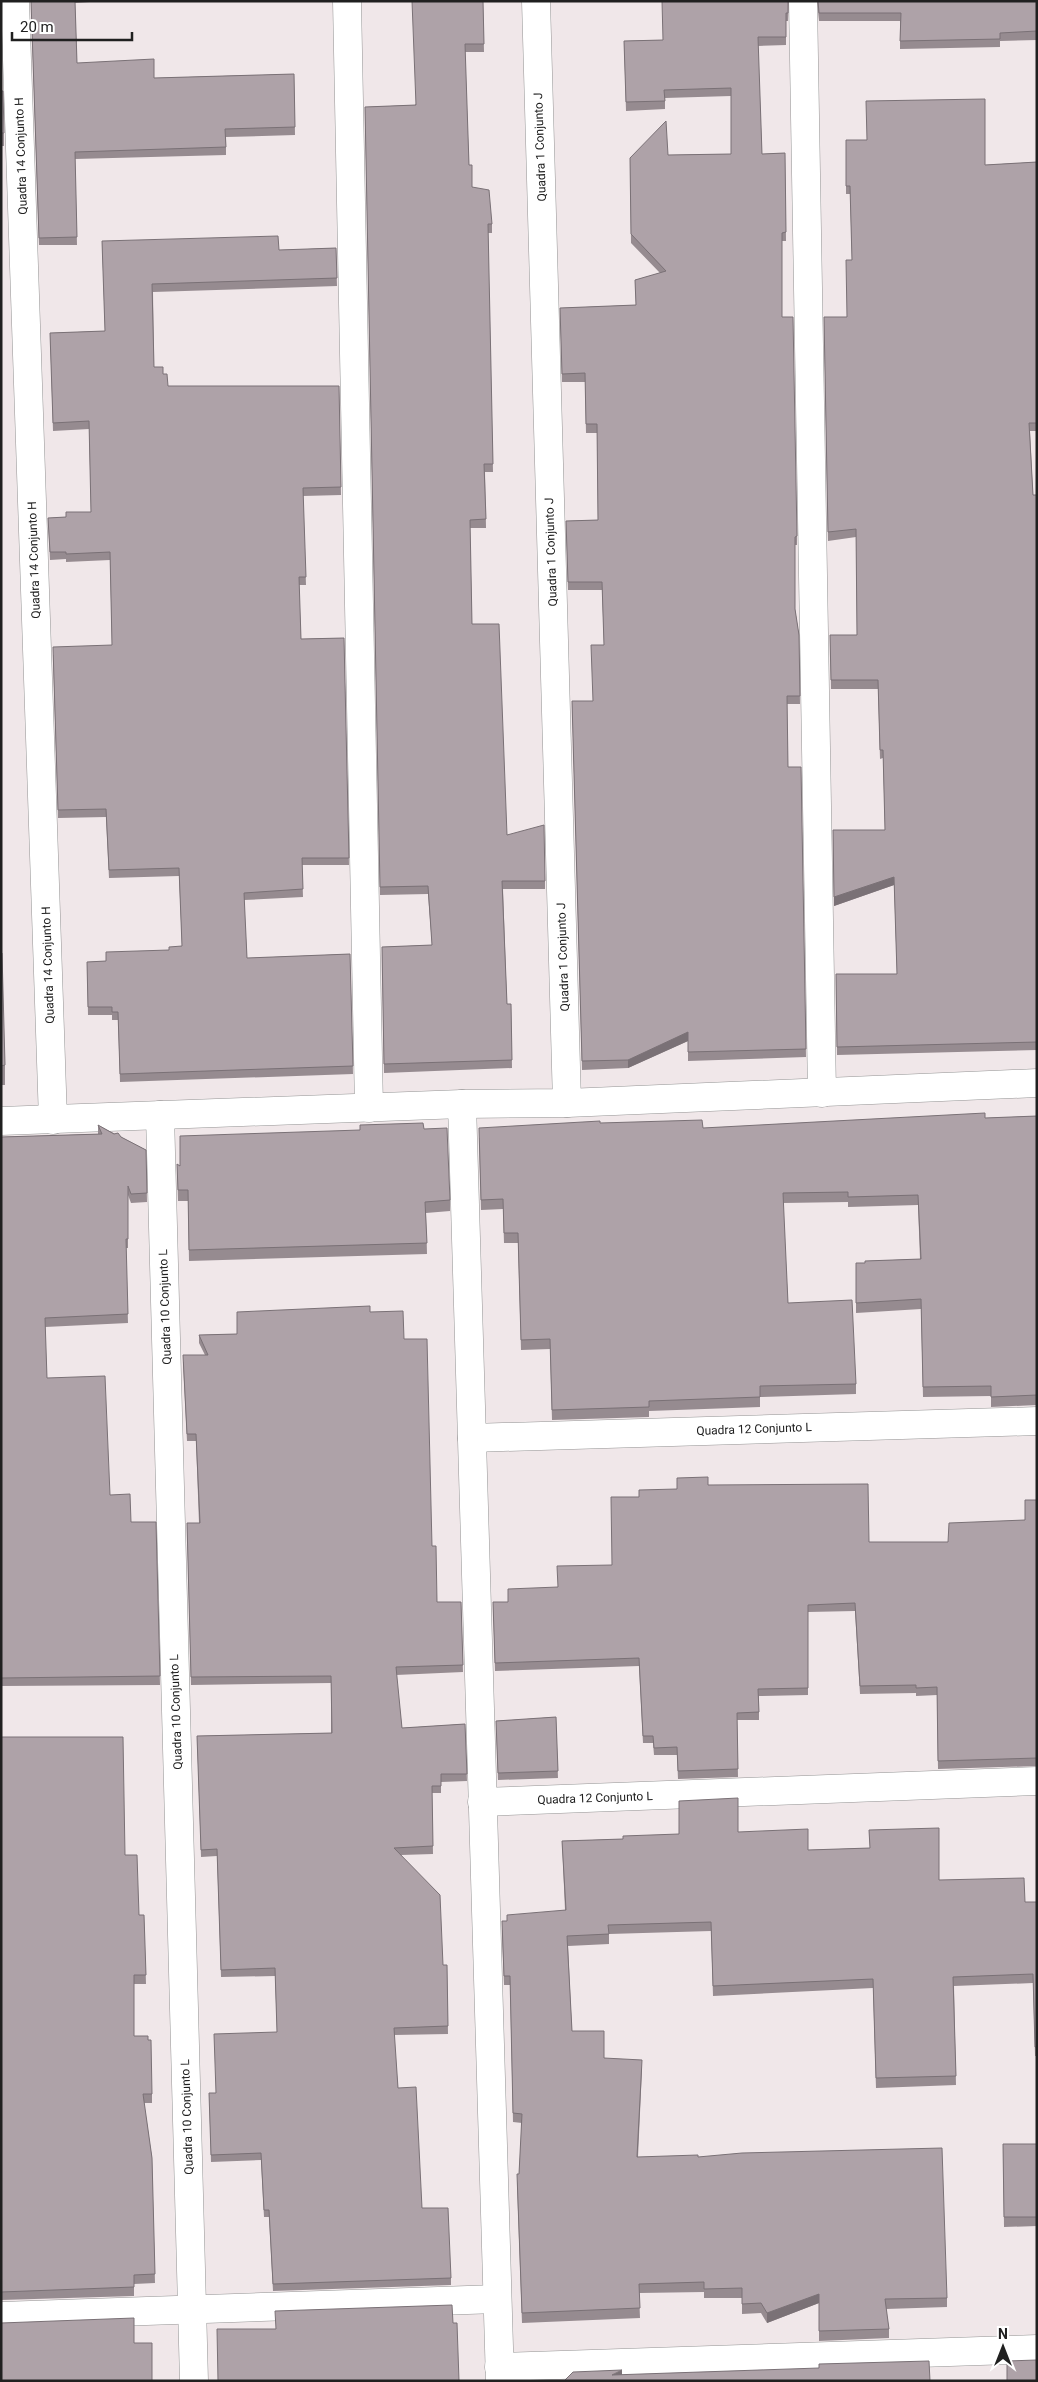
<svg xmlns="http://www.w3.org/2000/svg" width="1038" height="2382" viewBox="0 0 1038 2382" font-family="Roboto,sans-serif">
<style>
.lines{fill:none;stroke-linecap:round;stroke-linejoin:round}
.minor-casing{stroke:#949494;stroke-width:29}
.minor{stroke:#fff;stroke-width:28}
.wall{fill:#968b90}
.shaded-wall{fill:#7a7176}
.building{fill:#aea2a8;stroke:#7a7176}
.labels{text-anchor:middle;stroke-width:4;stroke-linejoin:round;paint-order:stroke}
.street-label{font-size:12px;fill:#202020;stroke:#fff}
</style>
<rect width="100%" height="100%" fill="#f0e7e9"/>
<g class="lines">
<defs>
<g id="minor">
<polyline points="15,1 53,1120"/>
<polyline points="347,1 369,1108"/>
<polyline points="536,1 567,1103"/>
<polyline points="803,1 822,1093"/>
<polyline points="462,1104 500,2381"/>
<polyline points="160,1115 194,2381"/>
<polyline points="1,1121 462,1104 567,1103 1037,1083"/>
<polyline points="472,1438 1037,1421"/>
<polyline points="482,1802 1037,1781"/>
<polyline points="1,2316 497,2299"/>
<polyline points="499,2367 1037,2349"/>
</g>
</defs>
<use href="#minor" class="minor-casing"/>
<use href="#minor" class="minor"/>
</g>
<g class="wall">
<polygon points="31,1 104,1 75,3 77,63 154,78 294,74 295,135 226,137 226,155 75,159 77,245 39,245"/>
<polygon points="483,1 484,52 465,52 469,165 472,187 492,224 492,233 488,233 493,472 485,472 486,528 470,528 472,624 507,835 545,881 545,889 503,889 507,1004 511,1004 512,1068 384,1073 382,947 432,945 428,894 380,895 365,107 415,105"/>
<polygon points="789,1 788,21 786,21 786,45 758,46 762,154 785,153 786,241 782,241 782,317 797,536 797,545 795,545 795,609 799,635 800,704 787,704 788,767 801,767 806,1057 688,1061 688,1041 628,1068 582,1070 572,701 593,701 604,645 602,590 568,590 566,521 598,520 597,433 586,433 585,382 562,382 560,308 636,305 635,280 660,273 631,243 630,158 668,155 731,154 731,96 665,98 665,109 626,111 624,41 663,40"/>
<polygon points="817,1 1037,1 1037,40 1000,41 1000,47 900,49 900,21 819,21"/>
<polygon points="1,91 4,133 4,146 1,146"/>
<polygon points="846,140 985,165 1037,162 1037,431 1030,431 1033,495 1037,495 1037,1050 837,1055 836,974 897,974 894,885 834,906 833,830 885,830 883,758 880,759 878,689 831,689 830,635 857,635 856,537 828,541 824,317 847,317 852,260 850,194 846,194"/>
<polygon points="102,241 279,250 336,248 337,286 153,292 154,367 163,374 168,386 339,386 341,495 303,496 306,585 299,585 301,639 344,638 349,865 302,865 303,897 244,900 247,958 350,954 353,1074 120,1082 118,1020 112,1020 112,1015 88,1015 87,962 106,961 169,950 182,946 179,876 109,878 106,817 58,818 53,655 112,645 110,560 66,562 66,559 50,560 48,518 66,517 91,512 89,429 53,431 50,333 105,331"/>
<polygon points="1,953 5,1065 5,1085 1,1085"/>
<polygon points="1037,1116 1037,1405 991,1407 991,1396 923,1397 921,1309 856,1313 856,1263 865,1263 865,1261 920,1259 918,1205 848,1207 848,1202 783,1203 788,1303 856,1384 856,1394 760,1397 760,1407 649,1411 649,1417 552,1420 550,1349 521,1350 518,1243 504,1243 503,1209 481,1210 479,1138 600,1123 703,1128 985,1118"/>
<polygon points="98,1125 146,1150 147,1202 131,1203 128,1195 128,1248 126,1248 128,1323 45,1327 47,1378 110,1495 131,1522 156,1522 160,1685 1,1686 1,1137 98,1134"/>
<polygon points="424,1129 450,1200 450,1211 426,1213 427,1254 189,1261 188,1201 178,1201 177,1164 180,1166"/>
<polygon points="370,1312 404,1339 432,1546 437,1602 461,1602 463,1672 396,1675 402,1728 465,1724 467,1781 441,1782 441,1793 432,1793 433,1854 401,1855 443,1965 447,1965 448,2034 394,2035 398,2088 422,2208 451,2278 451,2285 273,2291 269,2217 264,2217 261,2160 211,2162 209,2093 216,2093 277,2032 275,1976 221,1977 217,1856 201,1857 197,1736 331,1733 331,1683 191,1685 187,1523 199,1523 196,1441 187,1441 183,1362 205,1355 199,1343 199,1335 237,1334"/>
<polygon points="677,1478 708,1485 869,1542 948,1542 1025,1520 1037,1500 1037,1766 938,1769 937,1695 916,1696 916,1693 860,1694 855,1611 808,1612 808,1695 759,1696 759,1720 737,1720 738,1777 678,1779 677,1755 654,1755 653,1743 643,1743 639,1666 495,1671 493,1602 508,1602 558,1587 612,1565 639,1497 677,1489"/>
<polygon points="556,1717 558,1778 498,1780 496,1721"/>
<polygon points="1,1737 125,1855 139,1915 144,1915 146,1984 134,1984 134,2036 152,2094 152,2103 144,2103 152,2158 155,2283 134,2284 134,2296 1,2300"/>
<polygon points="869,1830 939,1880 1025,1902 1037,1902 1037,2056 1035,2056 1033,1983 954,1986 956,2085 876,2088 873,1988 713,1996 711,1931 609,1934 609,1944 568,1946 572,2031 604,2058 642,2069 638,2157 698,2157 947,2298 947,2307 886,2309 889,2329 889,2338 819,2341 819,2303 767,2323 761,2313 742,2314 742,2298 704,2298 704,2292 639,2293 640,2318 522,2323 517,2184 519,2174 522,2123 513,2122 510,1985 504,1985 502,1931 507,1921 565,1910 562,1841 623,1839 738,1832 808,1850 870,1848"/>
<polygon points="1003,2144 1037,2144 1037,2226 1004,2227"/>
</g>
<g class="shaded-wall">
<polygon points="894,877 894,885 834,906 834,897"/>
<polygon points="688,1032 688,1041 628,1068 628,1060"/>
<polygon points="819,2294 819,2303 767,2323 767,2313"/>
<polygon points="622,2370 622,2379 612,2375"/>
</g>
<g class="building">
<polygon points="31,1 75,1 77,63 154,59 154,78 294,74 295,127 225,129 226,147 75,152 77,237 39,238"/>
<polygon points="412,1 483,1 484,44 465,44 469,165 472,165 472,187 489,190 492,224 488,224 493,464 484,464 486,519 470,520 472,624 499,624 507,835 544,825 545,881 502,881 507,1004 511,1004 512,1060 384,1064 382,947 432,945 428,886 380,887 365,107 416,105"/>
<polygon points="662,1 788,1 788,13 786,13 786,37 758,37 762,154 785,153 786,232 782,233 782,317 793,317 797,536 795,537 795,609 799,635 800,696 787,696 788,767 801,767 806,1049 688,1052 688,1032 628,1060 582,1061 572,701 593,701 591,645 604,645 602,582 568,582 566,521 598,520 597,424 586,424 585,373 562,374 560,308 636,305 635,280 666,271 631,234 630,158 666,121 668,155 731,154 731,88 664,90 665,101 626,102 624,41 663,40"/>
<polygon points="818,1 1037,1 1037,31 1000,33 1000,39 900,41 901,13 819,13"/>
<polygon points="1,91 3,91 4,133 1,133"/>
<polygon points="985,99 985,165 1037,162 1037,423 1029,423 1033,495 1037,495 1037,1042 837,1047 836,974 897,974 894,877 834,897 833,830 885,830 883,750 880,750 878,680 831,680 830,635 857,635 856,529 828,532 824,317 847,317 846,260 852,260 850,186 846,186 846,140 867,140 866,101"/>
<polygon points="278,236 279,250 336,248 337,278 152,284 154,367 163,367 163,374 167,374 168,386 339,386 341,487 303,488 306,577 299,577 301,639 344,638 349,858 302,858 303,889 244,893 247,958 350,954 353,1066 120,1074 118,1012 112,1012 112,1007 88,1007 87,962 106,961 106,952 169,950 169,947 182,946 179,868 109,870 106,809 58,810 53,647 112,645 110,552 66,554 66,552 50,552 48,518 66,517 66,512 91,512 89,421 53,423 50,333 105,331 102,241"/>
<polygon points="1,953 2,953 5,1065 1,1066"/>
<polygon points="985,1113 985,1118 1037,1116 1037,1395 991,1397 991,1386 923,1387 921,1299 856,1303 856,1263 865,1263 865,1261 921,1259 918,1195 848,1197 848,1192 783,1193 788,1303 852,1300 856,1384 760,1386 760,1397 649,1401 649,1407 552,1410 550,1339 521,1340 518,1233 504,1233 503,1199 481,1200 479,1128 600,1121 600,1123 702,1120 703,1128"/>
<polygon points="423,1123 424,1129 447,1128 450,1200 425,1202 427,1243 189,1250 188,1190 178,1190 177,1164 180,1166 180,1136 360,1130 360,1125"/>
<polygon points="98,1125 114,1134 118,1133 121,1137 146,1150 147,1193 131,1194 128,1186 128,1239 126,1239 128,1314 45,1318 47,1378 105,1376 110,1495 130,1494 131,1522 156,1522 160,1676 1,1678 1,1137 102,1134"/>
<polygon points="370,1306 370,1312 403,1311 404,1339 427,1339 432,1546 436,1546 437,1602 461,1602 463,1665 396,1667 402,1728 465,1724 467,1774 441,1774 441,1786 432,1786 433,1846 394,1848 440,1895 443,1965 447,1965 448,2026 394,2028 398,2088 416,2087 422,2208 448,2208 451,2278 273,2284 269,2210 264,2210 261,2153 211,2155 209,2093 216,2093 214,2034 277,2032 275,1968 221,1970 217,1849 201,1850 197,1736 332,1733 331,1676 191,1677 187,1523 200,1523 196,1434 187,1434 183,1355 208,1355 199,1335 237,1334 237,1312"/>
<polygon points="708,1477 708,1485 868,1484 869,1542 948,1542 949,1523 1025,1520 1025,1500 1037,1500 1037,1758 938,1761 937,1687 916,1688 916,1685 860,1686 855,1603 808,1605 808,1688 758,1689 759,1712 737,1713 738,1769 678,1771 677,1747 654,1748 653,1736 643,1736 639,1658 495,1663 493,1602 508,1602 508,1589 558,1587 557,1566 612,1565 611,1497 639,1497 639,1490 677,1489 677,1478"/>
<polygon points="556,1717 558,1771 498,1773 496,1721"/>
<polygon points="1,1737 123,1737 125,1855 137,1855 139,1915 144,1915 146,1975 134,1975 134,2036 148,2036 148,2040 151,2040 152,2094 143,2094 152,2158 155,2274 134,2275 134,2287 1,2292"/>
<polygon points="738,1798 738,1832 808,1829 808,1850 870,1848 869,1830 939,1828 939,1880 1024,1878 1025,1902 1037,1902 1037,2047 1035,2047 1033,1974 953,1977 956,2076 876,2078 873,1979 713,1986 711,1922 608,1925 609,1934 567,1936 572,2031 604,2031 604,2058 642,2060 637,2157 698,2155 698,2157 742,2153 942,2148 947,2298 885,2299 889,2329 819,2331 819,2294 767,2313 761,2303 742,2304 742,2288 704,2289 704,2282 639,2284 640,2308 522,2313 517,2174 519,2174 522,2114 513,2113 510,1976 504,1976 502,1921 507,1921 507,1915 566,1910 562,1841 623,1839 623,1836 679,1834 679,1801"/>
<polygon points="1003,2144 1037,2144 1037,2217 1004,2217"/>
<polygon points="452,2305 453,2323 457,2323 459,2381 218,2381 217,2329 276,2329 275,2311"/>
<polygon points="134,2318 134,2343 152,2343 152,2381 1,2381 1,2323"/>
<polygon points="1037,2360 1037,2381 1007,2381 1007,2361"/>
<polygon points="929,2361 930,2381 564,2381 573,2372 622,2370 612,2375 819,2368 819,2364"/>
</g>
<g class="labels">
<g class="street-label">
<text transform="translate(540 147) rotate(-92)" y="4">Quadra 1 Conjunto J</text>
<text transform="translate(21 156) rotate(-92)" y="4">Quadra 14 Conjunto H</text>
<text transform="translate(551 552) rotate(-92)" y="4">Quadra 1 Conjunto J</text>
<text transform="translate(34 560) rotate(-92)" y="4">Quadra 14 Conjunto H</text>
<text transform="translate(563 957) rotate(-92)" y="4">Quadra 1 Conjunto J</text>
<text transform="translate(48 965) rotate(-92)" y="4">Quadra 14 Conjunto H</text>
<text transform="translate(165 1307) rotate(-92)" y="4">Quadra 10 Conjunto L</text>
<text transform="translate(754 1429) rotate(-2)" y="4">Quadra 12 Conjunto L</text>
<text transform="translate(176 1712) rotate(-92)" y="4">Quadra 10 Conjunto L</text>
<text transform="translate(595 1798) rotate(-2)" y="4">Quadra 12 Conjunto L</text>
<text transform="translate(187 2117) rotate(-92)" y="4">Quadra 10 Conjunto L</text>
</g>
</g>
<rect width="1038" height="2382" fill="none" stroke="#202020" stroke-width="5"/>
<g transform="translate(1003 2347)" stroke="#ffffff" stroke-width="4" paint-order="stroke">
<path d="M0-4L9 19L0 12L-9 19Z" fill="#202020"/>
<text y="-8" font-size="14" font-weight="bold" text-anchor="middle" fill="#202020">N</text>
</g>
<path d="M12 32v8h120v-8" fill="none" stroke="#202020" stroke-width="2.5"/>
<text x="20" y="32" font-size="15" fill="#202020" stroke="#ffffff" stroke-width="4" paint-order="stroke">20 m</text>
</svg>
